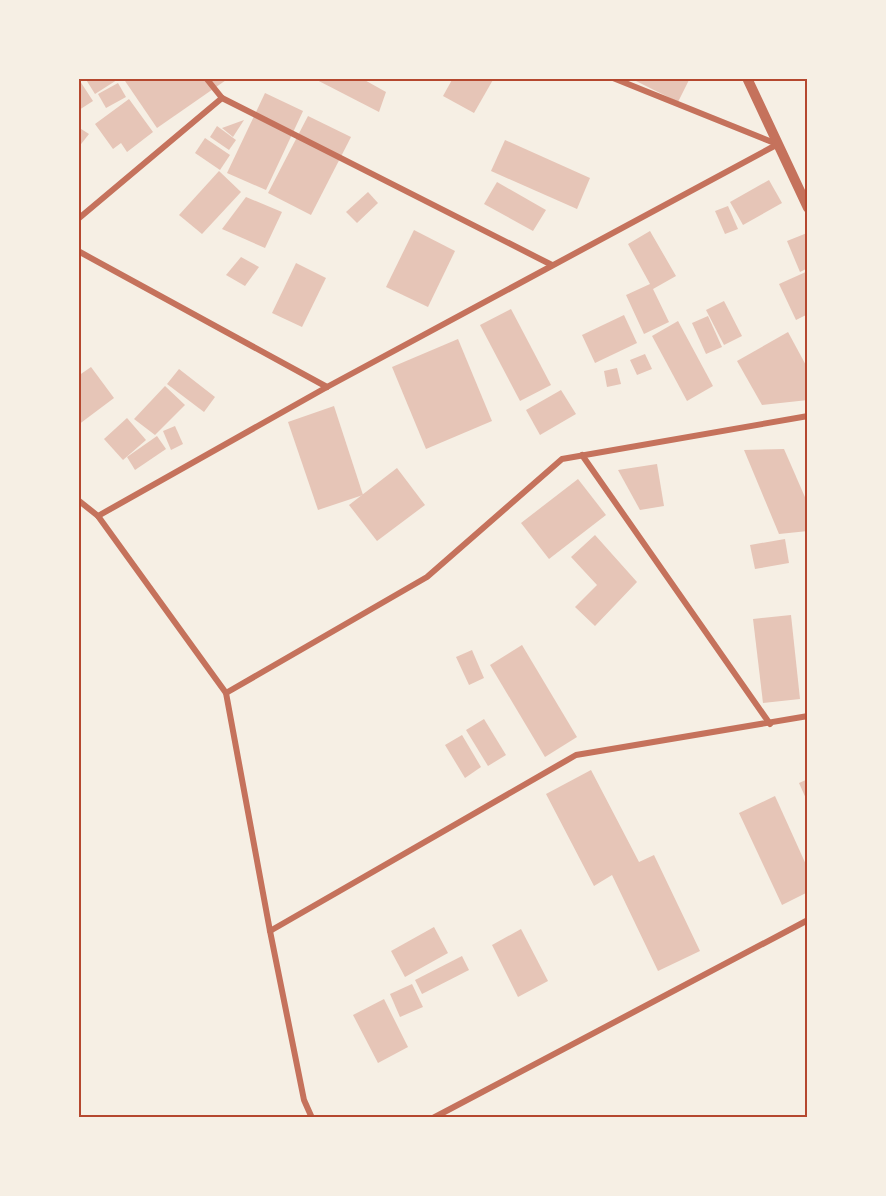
<svg xmlns="http://www.w3.org/2000/svg" width="886" height="1196" viewBox="0 0 886 1196" font-family="'Alegreya Sans',sans-serif">
<style>
.building{fill:#e6c5b7}
.lines{fill:none;stroke-linecap:round;stroke-linejoin:round}
.minor{stroke:#c5725c;stroke-width:6}
.tertiary{stroke:#c5725c;stroke-width:10}
.neatline{fill:none;stroke:#b5482f;stroke-width:2}
</style>
<rect width="100%" height="100%" fill="#f6efe4"/>
<g class="building">
<polygon points="78,78 93,101 79,110 78,108"/>
<polygon points="85,78 120,78 95,94"/>
<polygon points="123,78 229,78 157,128"/>
<polygon points="313,78 361,78 386,92 379,112"/>
<polygon points="453,78 494,78 474,113 443,96"/>
<polygon points="630,78 690,78 678,102"/>
<polygon points="118,83 126,97 106,108 98,94"/>
<polygon points="265,93 303,111 266,190 227,173"/>
<polygon points="129,99 153,132 127,152 121,143 113,149 95,124"/>
<polygon points="308,116 351,137 311,215 268,193"/>
<polygon points="244,120 233,137 222,128"/>
<polygon points="217,126 236,140 229,150 210,137"/>
<polygon points="78,127 89,134 78,148"/>
<polygon points="205,138 230,155 220,170 195,153"/>
<polygon points="505,140 590,178 577,209 491,171"/>
<polygon points="219,171 241,192 202,234 179,215"/>
<polygon points="769,180 782,203 743,225 730,202"/>
<polygon points="497,182 546,210 533,231 484,204"/>
<polygon points="368,192 378,203 357,223 346,212"/>
<polygon points="246,197 282,212 265,248 222,229"/>
<polygon points="728,206 738,229 725,234 715,211"/>
<polygon points="414,230 455,251 428,307 386,287"/>
<polygon points="650,231 676,276 653,289 669,322 644,334 626,295 650,284 628,244"/>
<polygon points="807,233 808,268 800,272 787,241"/>
<polygon points="241,257 259,267 245,286 226,275"/>
<polygon points="296,263 326,278 302,327 272,313"/>
<polygon points="808,271 808,314 796,320 779,284"/>
<polygon points="724,301 742,336 724,345 706,310"/>
<polygon points="511,309 551,385 520,401 480,325"/>
<polygon points="624,315 637,343 595,363 582,335"/>
<polygon points="708,316 722,347 706,354 692,323"/>
<polygon points="678,321 713,386 687,401 652,336"/>
<polygon points="788,332 808,369 808,400 762,405 737,361"/>
<polygon points="458,339 492,421 426,449 392,367"/>
<polygon points="645,354 652,369 637,375 630,360"/>
<polygon points="91,367 114,398 78,425 78,376"/>
<polygon points="617,368 621,384 607,387 604,371"/>
<polygon points="179,369 215,397 204,412 167,384"/>
<polygon points="165,386 185,405 155,435 134,419"/>
<polygon points="561,390 576,414 540,435 526,410"/>
<polygon points="334,406 363,495 318,510 288,422"/>
<polygon points="127,418 146,440 123,460 104,439"/>
<polygon points="175,426 183,444 171,450 163,431"/>
<polygon points="157,436 166,449 135,470 127,457"/>
<polygon points="784,449 808,504 808,531 779,534 744,450"/>
<polygon points="657,464 664,506 640,510 618,470"/>
<polygon points="397,468 425,505 377,541 349,505"/>
<polygon points="578,479 606,515 549,559 521,523"/>
<polygon points="595,535 637,582 595,626 575,607 597,585 571,557"/>
<polygon points="785,539 789,563 755,569 750,545"/>
<polygon points="791,615 800,699 763,703 753,619"/>
<polygon points="522,645 577,737 545,757 490,665"/>
<polygon points="472,650 484,678 469,685 456,657"/>
<polygon points="484,719 506,755 488,766 466,730"/>
<polygon points="462,735 481,767 465,778 445,745"/>
<polygon points="591,770 639,862 654,855 700,951 658,971 612,875 594,886 546,794"/>
<polygon points="808,779 808,803 799,783"/>
<polygon points="775,796 808,869 808,892 782,905 739,813"/>
<polygon points="434,927 448,953 405,977 391,951"/>
<polygon points="521,929 548,981 518,997 492,945"/>
<polygon points="462,956 469,970 422,994 415,980"/>
<polygon points="412,984 423,1007 400,1017 390,994"/>
<polygon points="384,999 408,1047 378,1063 353,1015"/>
</g>
<g class="lines">
<g class="minor">
<polyline points="206,78 222,98 552,265"/>
<polyline points="613,78 777,144"/>
<polyline points="78,219 222,98"/>
<polyline points="78,251 327,387"/>
<polyline points="582,455 770,724"/>
<polyline points="78,500 98,516 226,693 270,931 304,1100 312,1118"/>
<polyline points="98,516 327,387 778,144"/>
<polyline points="226,693 427,577 562,459 808,416"/>
<polyline points="270,931 576,755 808,716"/>
<polyline points="433,1118 808,920"/>
</g>
<polyline class="tertiary" points="747,78 808,208"/>
</g>
<rect width="886" height="1196" fill="none" stroke="#f6efe4" stroke-width="159"/>
<rect x="80" y="80" width="726" height="1036" class="neatline"/>
</svg>
